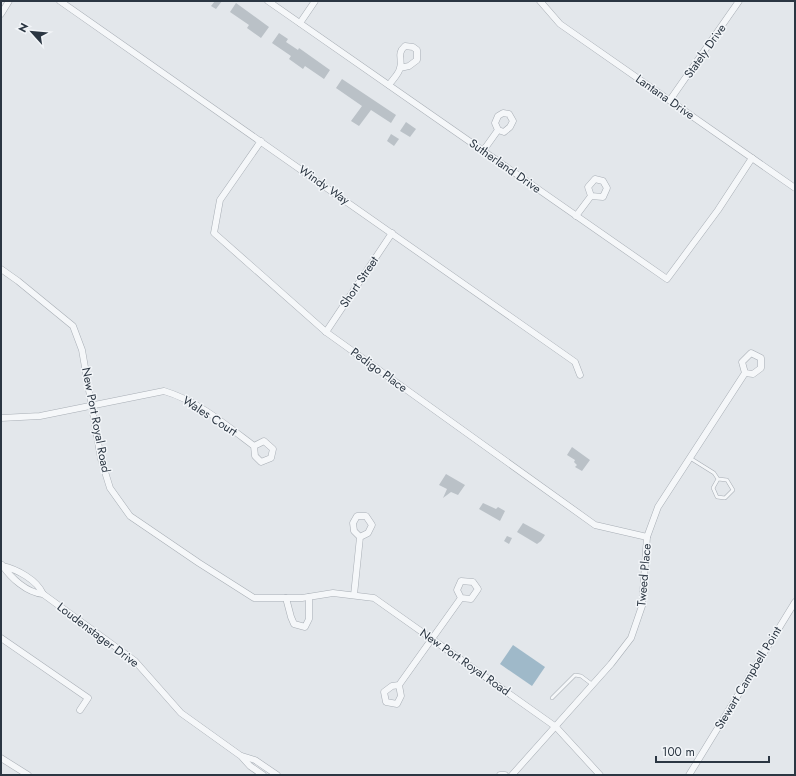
<svg xmlns="http://www.w3.org/2000/svg" width="796" height="776" viewBox="0 0 796 776" font-family="Jost,sans-serif">
<style>
.water{fill:#9fb9c9}
.building{fill:#bac1c7}
.lines{fill:none;stroke-linecap:round;stroke-linejoin:round}
.lane-casing{stroke:#a8aeb5;stroke-width:4}
.street-casing{stroke:#a8aeb5;stroke-width:7}
.lane{stroke:#f5f7f9;stroke-width:3}
.street{stroke:#f5f7f9;stroke-width:6}
.labels{text-anchor:middle;stroke-width:3;stroke-linejoin:round;paint-order:stroke}
.street-label{font-size:12px;fill:#2b3642;stroke:#f2f5f8}
</style>
<rect width="100%" height="100%" fill="#e3e7eb"/>
<polygon class="water" points="513,645 545,667 532,686 500,664"/>
<g class="building">
<polygon points="215,1 222,1 216,9 211,6"/>
<polygon points="236,3 269,27 261,38 247,28 249,25 230,12"/>
<polygon points="279,33 288,39 286,42 298,50 299,48 330,70 324,79 305,66 303,69 289,59 291,56 272,43"/>
<polygon points="342,79 396,115 391,123 371,110 359,126 351,121 362,106 336,88"/>
<polygon points="406,122 416,129 410,137 400,131"/>
<polygon points="391,134 399,139 394,146 387,141"/>
<polygon points="572,447 590,460 582,471 575,467 577,465 574,462 575,460 567,455"/>
<polygon points="446,474 465,485 458,495 451,492 443,498 447,489 439,485"/>
<polygon points="483,503 496,509 498,507 505,511 500,521 479,509"/>
<polygon points="523,523 545,535 541,541 537,544 517,532"/>
<polygon points="507,536 512,538 509,544 504,541"/>
</g>
<g class="lines">
<defs>
<g id="lane">
<polyline points="690,458 714,473 718,479 713,488 717,497 725,498 733,490 727,480 718,479"/>
<polyline points="552,698 575,675 581,676 593,685"/>
</g>
<g id="street">
<polyline points="60,1 575,362 580,375"/>
<polyline points="268,1 667,279 718,210 752,158"/>
<polyline points="540,1 560,24 795,188"/>
<polyline points="1,14 9,1"/>
<polyline points="300,23 315,1"/>
<path d="M 389,85 C 392,80 399,74 400,68 C 403,59 396,54 405,46 L 413,47 L 417,50 L 417,60 L 409,66 L 400,68"/>
<polyline points="670,100 739,1"/>
<polyline points="261,141 220,200 214,233 326,332 595,525 647,537"/>
<polyline points="483,151 498,130 495,123 498,116 503,113 509,114 513,121 510,127 504,132 498,130"/>
<polyline points="576,216 591,196 603,197 607,188 603,181 595,179 588,187 591,196"/>
<polyline points="1,269 18,281 73,326 82,350 101,459 110,488 130,516 199,563 254,598 302,598 333,593 374,598 556,727 600,775"/>
<polyline points="326,332 392,233"/>
<path d="M 1,418 L 40,416 L 164,391 C 198,401 226,425 254,446 L 264,441 L 273,449 L 271,458 L 261,462 L 255,456 L 254,446"/>
<path d="M 2,565 C 11,578 27,593 43,594"/>
<path d="M 2,566 C 17,569 37,580 43,594 L 135,661 L 181,713 L 241,756 L 250,766 L 263,775"/>
<polyline points="354,595 360,537 368,533 372,525 366,516 357,516 353,523 354,531 360,537"/>
<polyline points="286,598 291,617 294,624 305,627 309,619 309,597"/>
<polyline points="1,638 88,698 80,710"/>
<polyline points="399,685 401,696 397,704 386,702 384,692 392,686 399,685 461,598 471,599 478,589 473,582 461,581 457,590 461,598"/>
<polyline points="242,756 255,760 277,775"/>
<polyline points="1,758 28,775"/>
<polyline points="500,775 505,775"/>
<polyline points="512,775 611,664 631,638 642,606 647,537 658,507 745,373 753,374 761,368 761,358 751,353 742,362 745,373"/>
<polyline points="689,775 795,602"/>
</g>
</defs>
<use href="#lane" class="lane-casing"/>
<use href="#street" class="street-casing"/>
<use href="#lane" class="lane"/>
<use href="#street" class="street"/>
</g>
<g class="labels">
<g class="street-label">
<text transform="translate(705 51) rotate(-55)" y="4">Stately Drive</text>
<text transform="translate(665 97) rotate(35)" y="4">Lantana Drive</text>
<text transform="translate(505 166) rotate(35)" y="4">Sutherland Drive</text>
<text transform="translate(324 185) rotate(35)" y="4">Windy Way</text>
<text transform="translate(359 282) rotate(-56)" y="4">Short Street</text>
<text transform="translate(379 370) rotate(36)" y="4">Pedigo Place</text>
<text transform="translate(210 416) rotate(33)" y="4">Wales Court</text>
<text transform="translate(96 420) rotate(79)" y="4">New Port Royal Road</text>
<text transform="translate(644 575) rotate(-85)" y="4">Tweed Place</text>
<text transform="translate(98 635) rotate(37)" y="4">Loudenstager Drive</text>
<text transform="translate(465 662) rotate(35)" y="4">New Port Royal Road</text>
<text transform="translate(748 678) rotate(-59)" y="4">Stewart Campbell Point</text>
</g>
</g>
<rect width="796" height="776" fill="none" stroke="#2b3642" stroke-width="4"/>
<g transform="translate(32 32) rotate(297)" stroke="#f2f5f8" stroke-width="3" paint-order="stroke">
<path d="M0-3L7 15L0 10L-7 15Z" fill="#2b3642"/>
<text y="-6" font-size="11" font-weight="bold" text-anchor="middle" fill="#2b3642">N</text>
</g>
<path d="M656 756v6h113v-6" fill="none" stroke="#2b3642" stroke-width="2"/>
<text x="662" y="756" font-size="12" fill="#2b3642" stroke="#f2f5f8" stroke-width="3" paint-order="stroke">100 m</text>
</svg>
